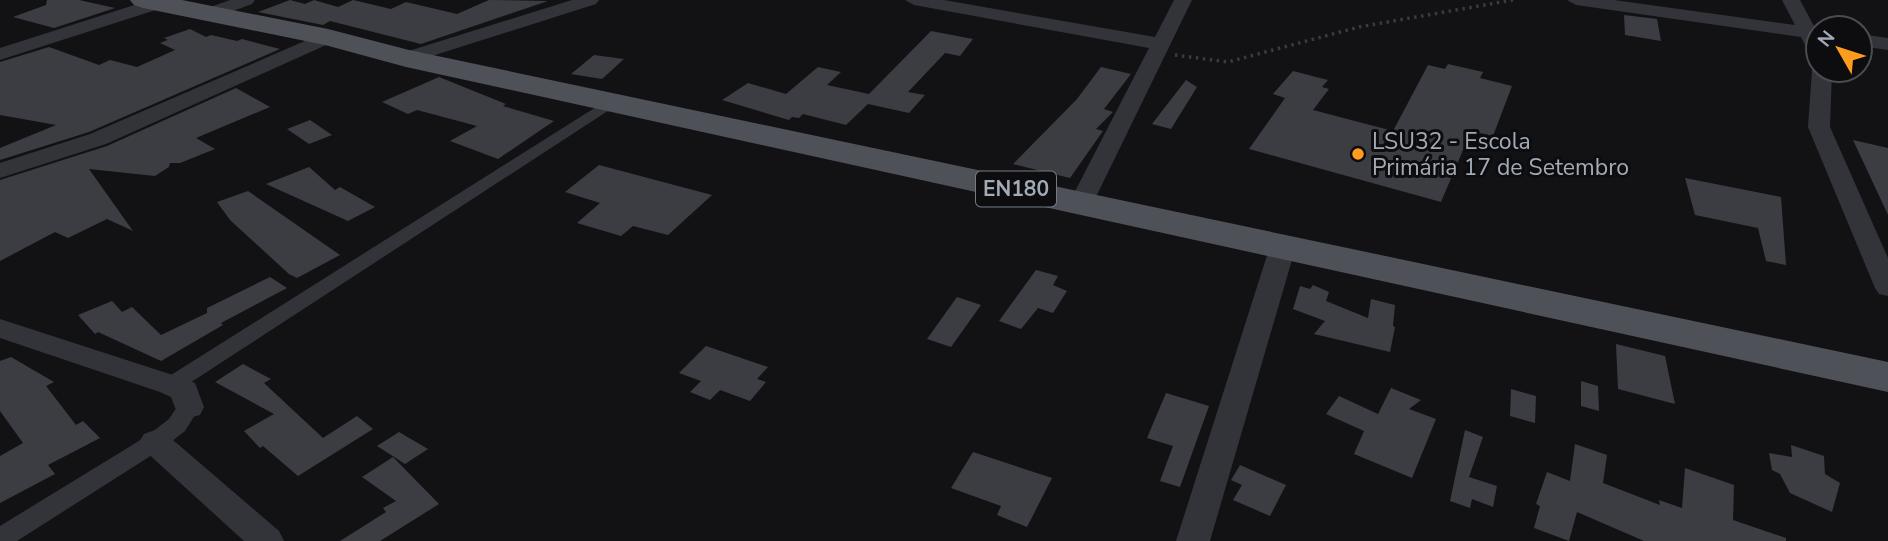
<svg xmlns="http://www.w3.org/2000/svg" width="1888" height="541" viewBox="0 0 1888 541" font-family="'Nunito Sans',sans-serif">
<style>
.building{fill:#3c3d42}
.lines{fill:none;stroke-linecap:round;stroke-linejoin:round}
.path{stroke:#383b40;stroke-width:3.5;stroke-dasharray:2.5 4.5;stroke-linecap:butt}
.pedestrian{fill:#323439;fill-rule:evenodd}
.minor{fill:#323439;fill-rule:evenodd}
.primary{fill:#4e5158;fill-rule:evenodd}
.poi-dot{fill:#ff9c1e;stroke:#0d0d0f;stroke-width:2.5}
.labels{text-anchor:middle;stroke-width:6;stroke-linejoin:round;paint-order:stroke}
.shield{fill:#0d0d0f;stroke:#757b84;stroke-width:2}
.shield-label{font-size:21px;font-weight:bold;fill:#a2aab6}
.poi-label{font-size:23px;fill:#a2aab6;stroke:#0d0d0f;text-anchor:start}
</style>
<rect width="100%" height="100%" fill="#121214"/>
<g class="building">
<polygon points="47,0 79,0 115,8 54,28 13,17 46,5"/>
<polygon points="290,0 305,4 314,0 338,7 353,0 391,9 406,2 457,14 489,0 548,1 421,44 330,21 323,25 258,12"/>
<polygon points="1624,15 1657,19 1661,41 1625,35"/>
<polygon points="190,29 206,37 211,35 237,41 242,39 280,49 89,132 0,160 0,148 56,125 0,115 0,62 49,47 99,65 110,60 137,67 175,50 160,43 168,40 164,38"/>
<polygon points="931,31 973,39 960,56 945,53 908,92 925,95 909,113 868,104 846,125 803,114 799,118 792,117 789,120 722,100 748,83 786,94 818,67 841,72 827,85 869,94"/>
<polygon points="594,55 624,59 602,79 571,74"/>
<polygon points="1448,64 1483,72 1480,78 1512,86 1493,136 1471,131 1441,202 1249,149 1285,98 1273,94 1293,71 1328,80 1322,87 1329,89 1313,110 1393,131 1428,65 1445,69"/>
<polygon points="1101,67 1131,74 1104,109 1113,112 1096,129 1103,131 1070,178 1013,164 1077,99"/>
<polygon points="439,77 506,104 503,106 554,121 498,159 450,141 477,126 417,110 408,114 382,102"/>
<polygon points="1186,80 1197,87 1171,129 1152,124"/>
<polygon points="236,88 270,107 196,138 215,149 180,163 170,163 169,167 155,176 89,169 133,231 107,219 68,238 55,232 0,261 0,180 107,146"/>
<polygon points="310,120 332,135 309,144 287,129"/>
<polygon points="1853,140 1888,148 1888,215"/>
<polygon points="599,165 712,195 668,235 633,226 621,236 577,223 600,203 565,192"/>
<polygon points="309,167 335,190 340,187 375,207 348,221 266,184"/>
<polygon points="1685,178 1781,197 1786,265 1766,261 1758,228 1695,215"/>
<polygon points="248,191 340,255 297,278 289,274 230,220 217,202"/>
<polygon points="1036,270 1058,276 1053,285 1067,291 1053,313 1038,308 1021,329 999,321"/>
<polygon points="270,277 287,288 221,323 223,325 161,361 98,332 95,334 78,315 112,301 122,312 132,307 161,335 207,313 207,308"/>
<polygon points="1313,285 1329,292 1326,301 1368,318 1371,299 1395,305 1393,326 1395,327 1390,352 1314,334 1325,321 1293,309 1300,286 1310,289"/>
<polygon points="957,297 981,305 951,347 927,339"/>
<polygon points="1616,344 1665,356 1675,404 1618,389"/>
<polygon points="706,346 768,367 757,379 766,382 750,401 720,390 710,400 690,392 701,381 679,373"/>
<polygon points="11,357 54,382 46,386 76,425 83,421 100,438 48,465 55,474 0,503 0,456 23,443 0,411 0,361"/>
<polygon points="243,364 271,379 264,383 323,438 357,416 373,429 298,476 263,446 260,448 244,431 274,414 215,382"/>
<polygon points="1581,381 1598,386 1599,411 1581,406"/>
<polygon points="1391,388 1421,400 1409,409 1436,419 1412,478 1354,454 1364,431 1326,414 1339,396 1378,414"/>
<polygon points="1511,389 1536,396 1535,423 1510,416"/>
<polygon points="1166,393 1209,406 1180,487 1160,481 1173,446 1147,438"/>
<polygon points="1465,430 1483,437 1469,477 1497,486 1493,507 1472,499 1470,508 1450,501"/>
<polygon points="399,432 428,449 405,464 377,446"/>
<polygon points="1575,444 1607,455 1603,483 1660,505 1659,500 1682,508 1685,468 1734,485 1733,520 1786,538 1786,541 1644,541 1577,512 1569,541 1534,528 1540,506 1536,504 1547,472 1570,481"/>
<polygon points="1791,445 1824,456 1825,474 1840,483 1832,512 1790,493 1780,474 1772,470 1769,453 1792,457"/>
<polygon points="973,452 1052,478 1027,527 997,515 1001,506 951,488"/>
<polygon points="393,457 439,504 380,541 340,541 386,512 383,508 396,501 362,477"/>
<polygon points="1240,465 1286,485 1270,516 1233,500 1242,485 1231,480"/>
</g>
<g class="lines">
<polyline class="path" points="1175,55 1228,62 1359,27 1513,0"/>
<g class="pedestrian">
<polygon points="612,97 620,102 617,105 179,390 171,393 163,390 160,385 163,380"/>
<polygon points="189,399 197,401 200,407 185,431 163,448 17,541 0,541 0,526 147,436 169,419 181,401"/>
</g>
<g class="minor">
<polygon points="150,0 166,0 168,3 165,7 0,60 0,48"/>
<polygon points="230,0 255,0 252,4 214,18 202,18 199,14 202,10"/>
<polygon points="572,0 599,0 596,4 413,62 399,62 396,58 399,54"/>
<polygon points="905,0 944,0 1155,37 1174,0 1192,0 1093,203 1090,208 1081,210 1072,208 1069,203 1149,48 914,5"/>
<polygon points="1567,0 1614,0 1795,25 1782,0 1800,0 1815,28 1818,28 1818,50 1807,49 1801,37 1576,5"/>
<polygon points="328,31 335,33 337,37 335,41 106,144 0,178 0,163 90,134"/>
<polygon points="1860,34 1888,38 1888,50 1860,46"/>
<polygon points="1818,65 1818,70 1832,70 1830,127 1888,258 1888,296 1879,294 1875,288 1808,127 1812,70"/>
<polygon points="1283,238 1292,241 1296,246 1210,541 1176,541 1270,246 1274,241"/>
<polygon points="0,319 182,378 195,383 204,407 200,415 189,418 178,415 171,397 160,392 0,338"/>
<polygon points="155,430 166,434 279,531 284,541 244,541 144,450 139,442 144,434"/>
</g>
<polygon class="primary" points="130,0 182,0 328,29 409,50 1888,362 1888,392 406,67 325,45 143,8 134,5"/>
</g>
<circle class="poi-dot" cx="1358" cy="154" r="7"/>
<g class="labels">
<rect class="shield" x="976" y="171.5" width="80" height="35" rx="5"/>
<g class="shield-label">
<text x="1016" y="196">EN180</text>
</g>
<g class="poi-label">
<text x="1372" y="149">LSU32 - Escola<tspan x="1372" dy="26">Primária 17 de Setembro</tspan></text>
</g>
</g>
<g transform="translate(1839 49) rotate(309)"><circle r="33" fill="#0d0d0f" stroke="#494c52" stroke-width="2"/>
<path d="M0-5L12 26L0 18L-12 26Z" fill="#ff9c1e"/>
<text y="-10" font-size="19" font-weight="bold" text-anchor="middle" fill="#a2aab6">N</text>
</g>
</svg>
